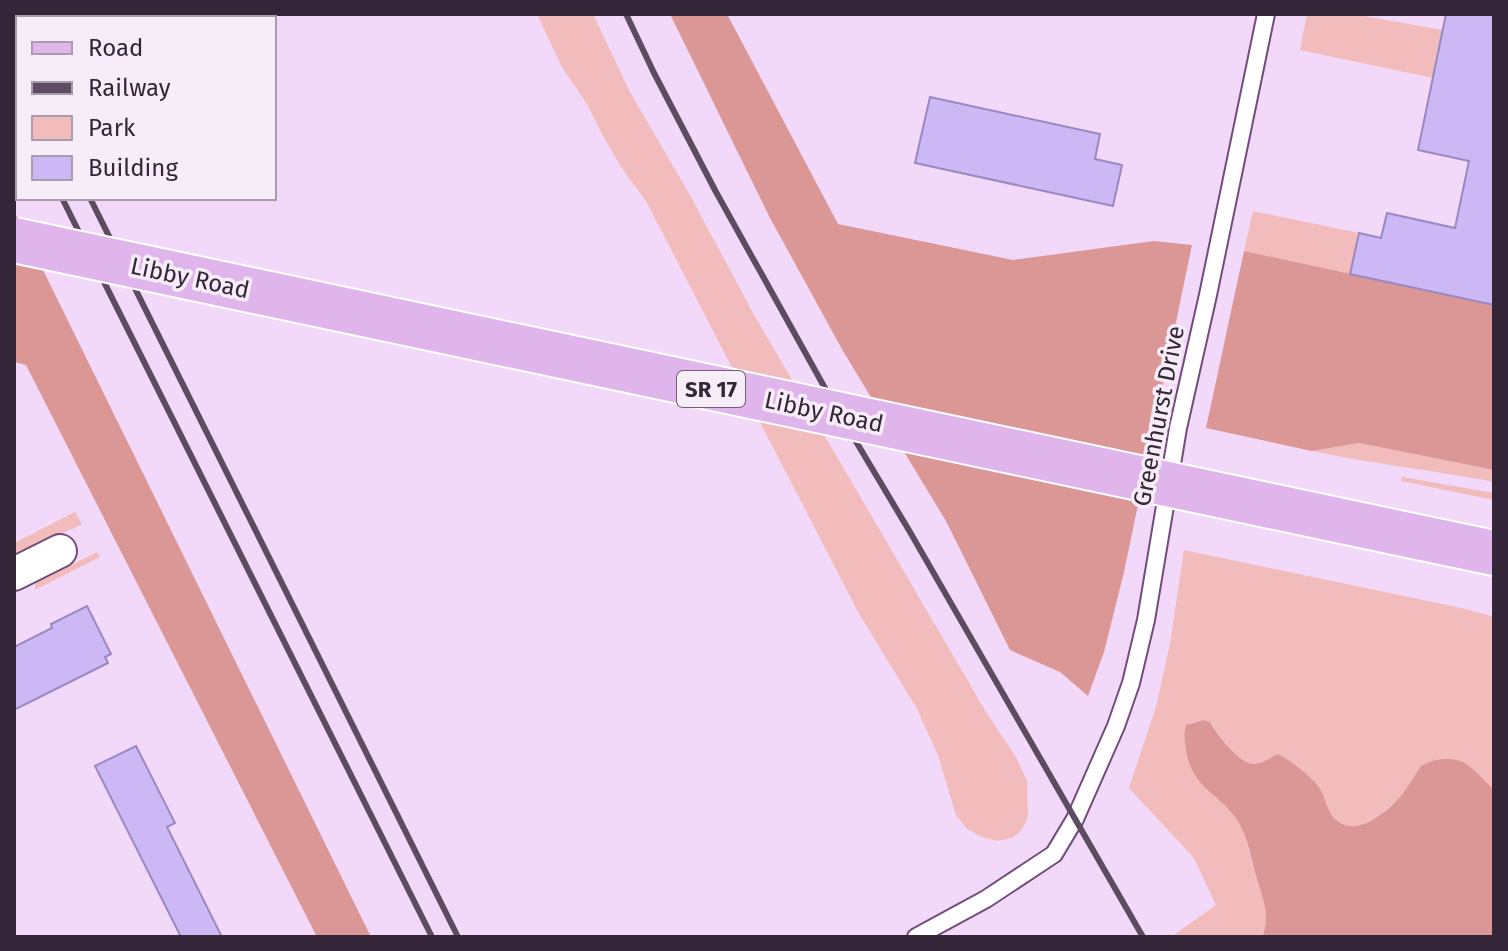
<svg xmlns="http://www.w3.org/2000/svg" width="1508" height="951" viewBox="0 0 1508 951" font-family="'Fira Sans',sans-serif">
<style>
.green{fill:#f1bcbb}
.forest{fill:#db9696}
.building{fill:#cbb8f5;stroke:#9a88c1;stroke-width:2}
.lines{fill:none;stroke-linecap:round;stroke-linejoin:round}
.lane-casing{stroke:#724d7c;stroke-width:20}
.street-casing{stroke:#724d7c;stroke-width:36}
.primary-casing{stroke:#fff;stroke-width:48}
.lane{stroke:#fff;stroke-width:16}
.street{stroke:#fff;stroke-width:32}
.primary{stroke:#dfb5eb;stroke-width:44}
.rail{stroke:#5d4b62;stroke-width:6}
.primary-bridge-casing{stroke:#fff;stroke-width:48;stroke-linecap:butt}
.primary-bridge{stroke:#dfb5eb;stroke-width:44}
.labels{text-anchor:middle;stroke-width:7;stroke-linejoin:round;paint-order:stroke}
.shield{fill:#f6edf8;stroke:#6f6172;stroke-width:2}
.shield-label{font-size:22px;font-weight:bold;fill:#352539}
.street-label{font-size:24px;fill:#352539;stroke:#f6edf8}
</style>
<rect width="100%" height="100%" fill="#f3d9f9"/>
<g class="green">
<polygon points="537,14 593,14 630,92 691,197 753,313 986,712 1016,757 1027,781 1028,816 1022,830 1012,838 997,841 982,837 967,829 956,815 938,755 916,707 858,612 646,201 623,170 603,136 587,104 562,67"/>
<polygon points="1307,14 1352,14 1443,30 1433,78 1300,50"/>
<polygon points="1253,211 1359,233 1350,274 1244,251"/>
<path d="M 1359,443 L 1494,470 L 1494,482 C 1433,470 1372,464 1312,451 Z"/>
<polygon points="1402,477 1494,493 1494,500 1401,481"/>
<polygon points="75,512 82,524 14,557 14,543"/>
<path d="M 1184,550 L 1466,609 L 1494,617 L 1494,790 L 1466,763 L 1421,766 C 1415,774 1410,784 1404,792 C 1391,808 1358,838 1337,822 C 1326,813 1324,795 1316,784 C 1308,772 1289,762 1277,754 C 1270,758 1262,764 1252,764 C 1239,764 1217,733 1210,722 L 1203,720 L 1190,723 C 1184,734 1184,739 1186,751 C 1194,793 1224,793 1240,824 C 1248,841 1251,859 1256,877 C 1260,890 1266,905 1266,919 C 1266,925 1264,931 1263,937 L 1171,937 L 1216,905 L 1194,858 L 1129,788 L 1156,707 L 1170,644 Z"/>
<polygon points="97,552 100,557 35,590 35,583"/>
</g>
<g class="forest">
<polygon points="670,14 727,14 838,224 1013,260 1154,241 1192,245 1124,572 1104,652 1088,696 1060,672 1010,650 946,521 843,351 770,218"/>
<polygon points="14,211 371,937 317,937 26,365 14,362"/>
<polygon points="1244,251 1494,305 1494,470 1359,443 1312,451 1206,428"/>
<path d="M 1203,720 L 1210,722 C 1216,733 1239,764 1253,764 C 1262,764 1270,758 1277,754 C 1289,759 1314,778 1320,789 C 1326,799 1327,813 1337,821 C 1358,838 1391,809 1404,792 C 1410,784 1415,774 1421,766 C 1433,759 1452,756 1465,763 C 1472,767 1488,784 1494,790 L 1494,937 L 1263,937 C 1264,931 1266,924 1266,919 C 1266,904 1260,890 1256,876 C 1251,858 1248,839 1239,823 C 1224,796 1194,790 1187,755 C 1185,744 1183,736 1186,725 Z"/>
</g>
<g class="building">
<polygon points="1446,14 1494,14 1494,305 1350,274 1359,233 1381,238 1387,213 1455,228 1469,161 1418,150"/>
<polygon points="930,97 1100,134 1095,159 1122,165 1113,206 915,163"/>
<polygon points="87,606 111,654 105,657 108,663 14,710 14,647 52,628 51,624"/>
<polygon points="136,746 175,823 167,827 222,937 181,937 95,766"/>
</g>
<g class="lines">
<defs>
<polyline id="lane" points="916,937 986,899 1054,854 1075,819 1116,726 1131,683 1146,620 1178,428 1208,295 1266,14"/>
<polyline id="street" points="14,574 60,551"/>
<polyline id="primary" points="1408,535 1494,553"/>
</defs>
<use href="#lane" class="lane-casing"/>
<use href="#street" class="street-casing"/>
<use href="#primary" class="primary-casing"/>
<use href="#lane" class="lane"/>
<use href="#street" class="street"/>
<use href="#primary" class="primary"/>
<g class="rail">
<polyline points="626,14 654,73 716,192 836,408 910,532 1143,937"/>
<polyline points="14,46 18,54"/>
<polyline points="14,102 18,110"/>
<polyline points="62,198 432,937"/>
<polyline points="90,198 458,937"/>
</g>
<defs>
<polyline id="primary-bridge" points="14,240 1408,535"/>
</defs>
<use href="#primary-bridge" class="primary-bridge-casing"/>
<use href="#primary-bridge" class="primary-bridge"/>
</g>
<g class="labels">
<rect class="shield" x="677" y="371" width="68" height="36" rx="6"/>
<g class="shield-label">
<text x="711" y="397">SR 17</text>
</g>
<g class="street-label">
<text transform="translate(190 278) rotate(12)" y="8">Libby Road</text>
<text transform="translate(824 412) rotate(12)" y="8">Libby Road</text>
<text transform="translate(1159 416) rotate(-79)" y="8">Greenhurst Drive</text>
</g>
</g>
<rect width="1508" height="951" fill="none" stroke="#352539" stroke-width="32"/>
<rect x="16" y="16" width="260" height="184" fill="#f6edf8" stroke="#a99dac" stroke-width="2"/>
<rect x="32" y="42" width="40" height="12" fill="#dfb5eb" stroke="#a99dac" stroke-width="2"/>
<text x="88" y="56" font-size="24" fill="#352539">Road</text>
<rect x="32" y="82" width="40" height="12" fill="#5d4b62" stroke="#a99dac" stroke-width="2"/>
<text x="88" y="96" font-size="24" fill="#352539">Railway</text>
<rect x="32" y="116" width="40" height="24" fill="#f1bcbb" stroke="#a99dac" stroke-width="2"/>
<text x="88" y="136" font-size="24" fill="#352539">Park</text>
<rect x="32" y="156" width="40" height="24" fill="#cbb8f5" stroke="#a99dac" stroke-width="2"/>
<text x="88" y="176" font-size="24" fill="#352539">Building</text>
</svg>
